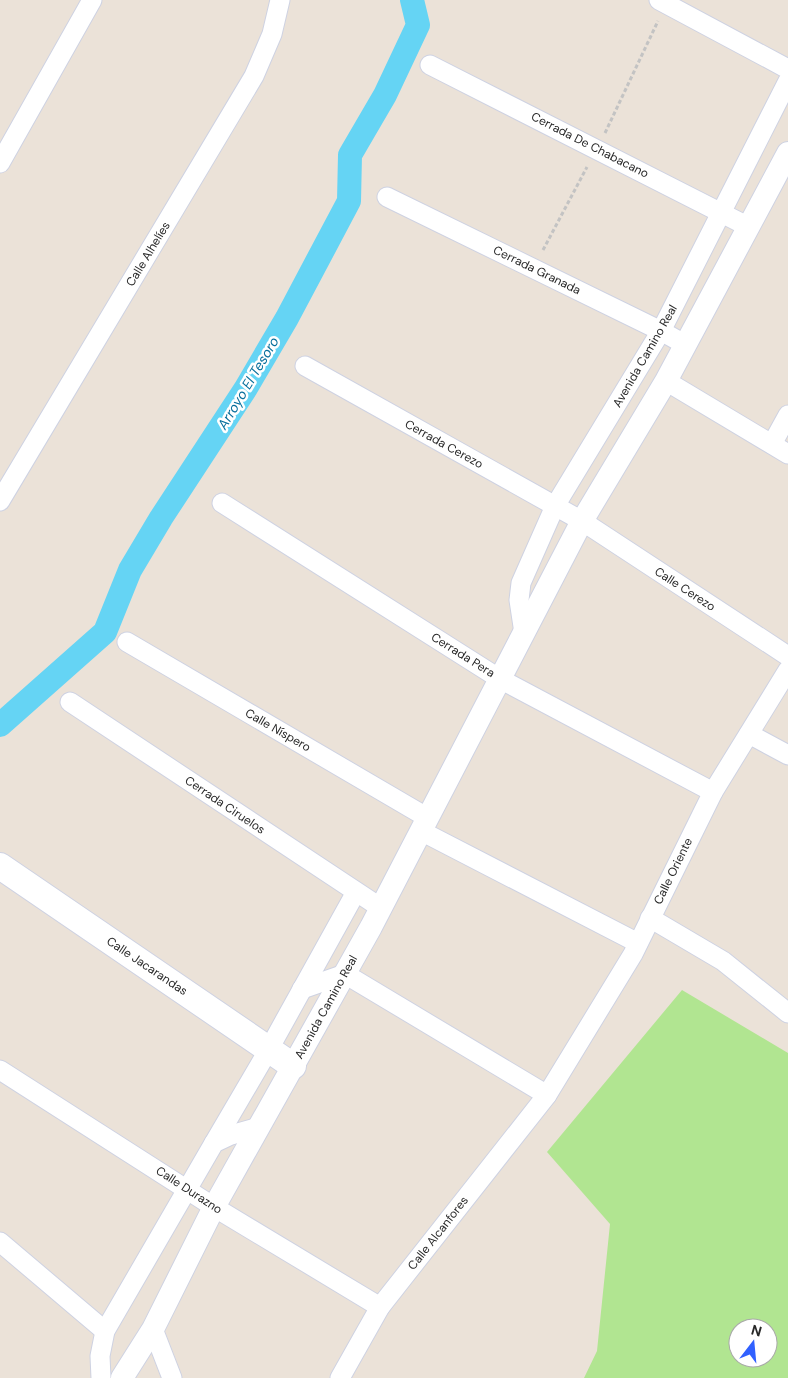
<svg xmlns="http://www.w3.org/2000/svg" width="788" height="1378" viewBox="0 0 788 1378" font-family="'DM Sans',sans-serif">
<style>
.green{fill:#b1e591;fill-rule:evenodd}
.lines{fill:none;stroke-linecap:round;stroke-linejoin:round}
.canal{stroke:#65d4f4;stroke-width:24}
.minor-casing{stroke:#ced2e2;stroke-width:21}
.tertiary-casing{stroke:#ced2e2;stroke-width:24}
.secondary-casing{stroke:#ced2e2;stroke-width:28}
.path{stroke:#c3c3c3;stroke-width:3;stroke-dasharray:4 2.5;stroke-linecap:butt}
.minor{stroke:#fff;stroke-width:19}
.tertiary{stroke:#fff;stroke-width:22}
.secondary{stroke:#fff;stroke-width:26}
.labels{text-anchor:middle;stroke-width:5;stroke-linejoin:round;paint-order:stroke}
.street-label{font-size:12px;fill:#282828;stroke:#fff}
.water-label{font-size:14px;font-style:italic;fill:#076f9c;stroke:#fff}
</style>
<rect width="100%" height="100%" fill="#ebe2d8"/>
<path class="green" d="M 682,990 L 788,1053 L 788,1378 L 584,1378 L 597,1351 L 610,1224 L 547,1152 ZM 738,1328 L 768,1328 L 768,1358 L 738,1358 Z"/>
<g class="lines">
<polyline class="canal" points="0,725 105,632 130,570 161,518 246,388 287,318 349,201 350,155 385,95 418,25 412,0"/>
<defs>
<g id="minor">
<polyline points="659,0 788,69"/>
<polyline points="430,65 749,227"/>
<polyline points="0,163 92,0"/>
<polyline points="387,197 661,331 686,345"/>
<polyline points="305,366 582,521 788,656"/>
<polyline points="666,381 788,454"/>
<polyline points="772,444 788,415"/>
<polyline points="0,501 254,76 272,34 280,0"/>
<polyline points="222,503 500,679 713,792"/>
<polyline points="524,633 519,600 521,583 555,506 661,331 788,81"/>
<polyline points="127,642 428,818"/>
<polyline points="70,702 381,908"/>
<polyline points="749,734 788,755"/>
<polyline points="421,831 638,943"/>
<polyline points="650,918 723,961 788,1013"/>
<polyline points="302,989 345,974 547,1095 633,954 713,792 788,670"/>
<polyline points="0,1070 214,1207 380,1307"/>
<polyline points="214,1143 269,1049 356,892"/>
<polyline points="0,1242 105,1331"/>
<polyline points="153,1329 172,1378"/>
<polyline points="101,1378 100,1356 105,1331 214,1143 231,1135 259,1127"/>
<polyline points="340,1378 380,1307 547,1095"/>
</g>
<polyline id="tertiary" points="122,1378 153,1329 214,1207 371,927 582,521 666,381 788,153"/>
<polyline id="secondary" points="0,866 293,1066"/>
</defs>
<use href="#minor" class="minor-casing"/>
<use href="#tertiary" class="tertiary-casing"/>
<use href="#secondary" class="secondary-casing"/>
<g class="path">
<polyline points="605,133 658,21"/>
<polyline points="543,250 587,167"/>
</g>
<use href="#minor" class="minor"/>
<use href="#tertiary" class="tertiary"/>
<use href="#secondary" class="secondary"/>
</g>
<g class="labels">
<g class="street-label">
<text transform="translate(590 145) rotate(27)" y="4">Cerrada De Chabacano</text>
<text transform="translate(148 254) rotate(-59)" y="4">Calle Alhelíes</text>
<text transform="translate(537 270) rotate(26)" y="4">Cerrada Granada</text>
<text transform="translate(645 356) rotate(-60)" y="4">Avenida Camino Real</text>
<text transform="translate(444 444) rotate(29)" y="4">Cerrada Cerezo</text>
<text transform="translate(685 589) rotate(33)" y="4">Calle Cerezo</text>
<text transform="translate(463 655) rotate(32)" y="4">Cerrada Pera</text>
<text transform="translate(278 730) rotate(30)" y="4">Calle Níspero</text>
<text transform="translate(225 805) rotate(34)" y="4">Cerrada Ciruelos</text>
<text transform="translate(673 871) rotate(-64)" y="4">Calle Oriente</text>
<text transform="translate(147 966) rotate(34)" y="4">Calle Jacarandas</text>
<text transform="translate(326 1007) rotate(-61)" y="4">Avenida Camino Real</text>
<text transform="translate(189 1190) rotate(33)" y="4">Calle Durazno</text>
<text transform="translate(438 1233) rotate(-52)" y="4">Calle Alcanfores</text>
</g>
<g class="water-label">
<text transform="translate(248 383) rotate(-59)" y="5">Arroyo El Tesoro</text>
</g>
</g>
<g transform="translate(753 1343) rotate(16)"><circle r="24" fill="#ffffff" stroke="#a9a9a9"/>
<path d="M0-4L9 19L0 12L-9 19Z" fill="#3161ff"/>
<text y="-8" font-size="14" font-weight="bold" text-anchor="middle" fill="#282828">N</text>
</g>
</svg>
